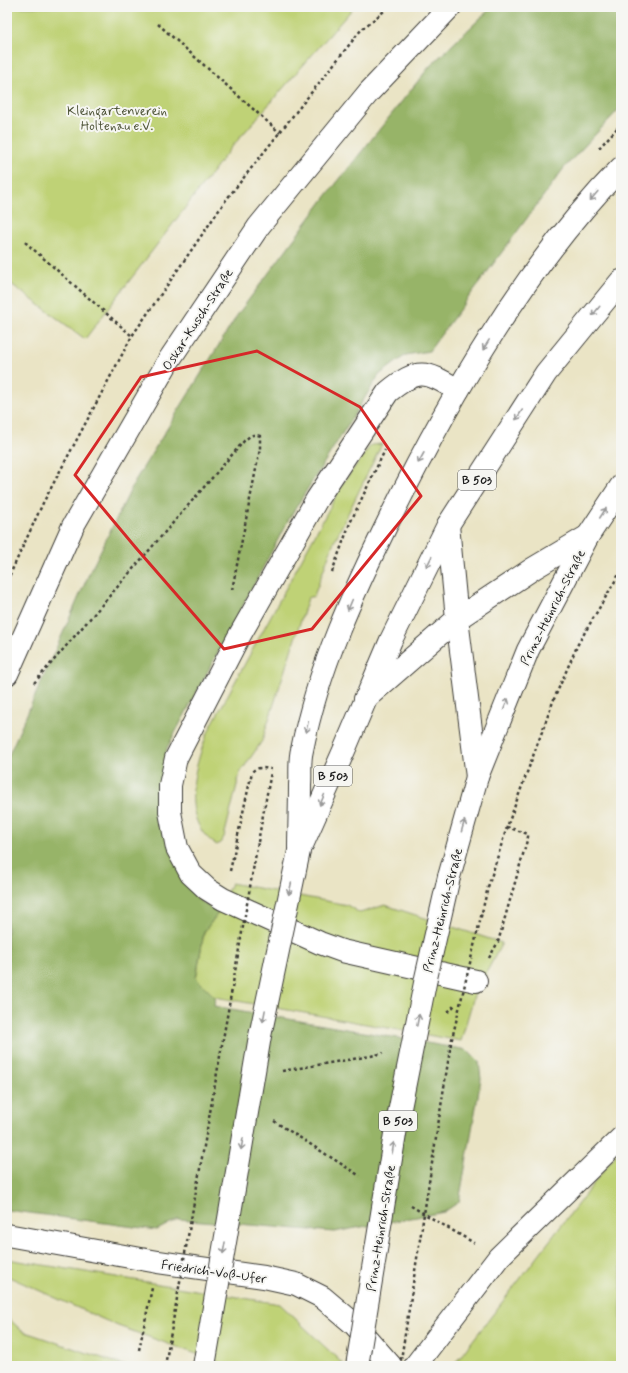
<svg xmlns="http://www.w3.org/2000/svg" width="628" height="1373" viewBox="0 0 628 1373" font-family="Mynerve,sans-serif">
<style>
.green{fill:#bfd276;stroke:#6e7749}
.forest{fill:#97b467;stroke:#5a6842}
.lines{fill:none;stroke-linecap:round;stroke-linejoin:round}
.minor-casing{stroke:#3b3a35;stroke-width:24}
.highway-casing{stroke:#3b3a35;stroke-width:24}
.path{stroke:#3b3a35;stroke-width:2.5;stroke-dasharray:3 3;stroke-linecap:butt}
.minor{stroke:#fff;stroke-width:22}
.highway{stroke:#fff;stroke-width:22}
.highway-bridge-casing{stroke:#3b3a35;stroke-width:24;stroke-linecap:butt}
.path-bridge{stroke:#3b3a35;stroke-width:2.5;stroke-dasharray:3 3;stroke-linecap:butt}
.highway-bridge{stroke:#fff;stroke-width:22}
.oneway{stroke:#999}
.marked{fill:none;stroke:#d62828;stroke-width:3;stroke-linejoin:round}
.labels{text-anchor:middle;stroke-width:4;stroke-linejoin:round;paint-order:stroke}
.shield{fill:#f6f6f2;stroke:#5d5d5c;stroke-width:1}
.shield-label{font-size:12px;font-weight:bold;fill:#1c1c1c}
.park-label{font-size:13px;fill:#4d5337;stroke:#f6f6f2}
.street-label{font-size:13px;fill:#1c1c1c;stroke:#f6f6f2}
</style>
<rect width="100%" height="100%" fill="#f6f6f2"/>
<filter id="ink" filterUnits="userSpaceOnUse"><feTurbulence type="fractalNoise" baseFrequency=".025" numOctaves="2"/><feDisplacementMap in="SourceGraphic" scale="8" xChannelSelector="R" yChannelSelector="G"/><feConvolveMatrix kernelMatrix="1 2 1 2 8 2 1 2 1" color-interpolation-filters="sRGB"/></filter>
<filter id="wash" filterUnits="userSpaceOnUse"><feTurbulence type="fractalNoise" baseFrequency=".012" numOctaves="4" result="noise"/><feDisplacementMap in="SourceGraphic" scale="16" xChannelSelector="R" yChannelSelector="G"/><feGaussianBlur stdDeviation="0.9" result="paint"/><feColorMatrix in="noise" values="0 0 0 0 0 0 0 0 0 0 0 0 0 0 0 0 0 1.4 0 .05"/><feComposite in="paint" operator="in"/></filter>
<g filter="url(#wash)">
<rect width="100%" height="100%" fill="#eae4c5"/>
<g class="green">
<polygon points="7,7 354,7 230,149 85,339 7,281"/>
<path d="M 382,444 L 333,544 L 314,596 L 308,598 L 262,741 L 240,773 L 224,837 L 221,842 L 217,845 C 177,821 195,762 210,728 L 343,483 L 371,445 Z"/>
<polygon points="231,883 347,905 360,913 385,905 502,943 474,996 461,1041 215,997 196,979 204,932 218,913"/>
<polygon points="621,1148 621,1366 453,1366"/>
<polygon points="7,1259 280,1304 345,1366 230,1366 118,1326 7,1276"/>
<polygon points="7,1317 22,1331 126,1366 7,1366"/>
</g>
<polygon class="forest" points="492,7 621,7 621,107 564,168 429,351 406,355 379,375 290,517 167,748 162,777 184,880 198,899 218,913 204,932 196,978 215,997 214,1006 467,1050 479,1062 481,1079 459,1202 444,1212 334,1232 178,1219 157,1230 7,1210 7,759 89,574 136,479 238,314 327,195 430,66"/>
</g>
<g filter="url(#ink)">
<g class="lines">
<defs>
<g id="minor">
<path d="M 458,390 C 425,371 419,367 388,392 L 317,499 L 237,640 L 176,758 L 170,785 L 170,812 L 177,848 L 191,874 L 207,889 L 223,899 L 320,943 L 342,951 L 476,981"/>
<polyline points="448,525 457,619 477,777"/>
<polyline points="7,674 73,526 169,360 259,226 369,92 450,7"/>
<polyline points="365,699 457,619 534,568 588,536"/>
<polyline points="7,1235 158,1262 264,1277 296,1284 322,1297 354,1324 391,1366"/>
<polyline points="415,1366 499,1257 621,1138"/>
</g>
<g id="highway">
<polyline points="303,843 346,746 391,640 448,525 546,373 621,281"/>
<path d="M 299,851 C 299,829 300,807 300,785 C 301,774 299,761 302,750 C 318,668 354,591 391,516 C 451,395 526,265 621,168"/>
<polyline points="449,877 477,777 528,650 588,536 621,486"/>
</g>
</defs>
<use href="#minor" class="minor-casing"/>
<use href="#highway" class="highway-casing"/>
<g class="path">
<polyline points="158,24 280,133"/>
<polyline points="599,148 621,124"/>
<polyline points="25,242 132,336"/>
<polyline points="332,572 350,523 385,450"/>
<polyline points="7,581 43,503 132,336 226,200 361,30 389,7"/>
<path d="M 34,683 L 244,441 C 250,436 253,433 260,436 L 260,449 L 232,590"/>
<polyline points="258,842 271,772"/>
<path d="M 230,871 L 252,772 C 257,766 264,768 271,769"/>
<polyline points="488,887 507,827 554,699 578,644 621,571"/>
<polyline points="489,958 498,942 528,837 528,834 507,827"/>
<polyline points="448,1012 456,1004"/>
<polyline points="282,1071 371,1056 383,1053"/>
<polyline points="274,1121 360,1176"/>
<polyline points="411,1206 474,1243"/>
<polyline points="139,1350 152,1288"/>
</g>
<use href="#minor" class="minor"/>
<use href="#highway" class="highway"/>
<defs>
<g id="highway-bridge">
<polyline points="204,1366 260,1036 299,851"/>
<polyline points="357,1366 396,1128 426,978 449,877"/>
</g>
</defs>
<use href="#highway-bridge" class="highway-bridge-casing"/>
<g class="path-bridge">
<polyline points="165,1366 258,842"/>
<polyline points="400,1366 451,1043 488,887"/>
</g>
<use href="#highway-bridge" class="highway-bridge"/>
</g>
<defs><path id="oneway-shaft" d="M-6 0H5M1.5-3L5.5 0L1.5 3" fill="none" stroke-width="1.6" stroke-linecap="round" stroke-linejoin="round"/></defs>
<g class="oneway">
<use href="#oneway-shaft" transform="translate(594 196) rotate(130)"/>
<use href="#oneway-shaft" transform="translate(596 311) rotate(129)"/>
<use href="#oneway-shaft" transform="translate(486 345) rotate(122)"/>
<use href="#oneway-shaft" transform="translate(519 415) rotate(123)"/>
<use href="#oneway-shaft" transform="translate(421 458) rotate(119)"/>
<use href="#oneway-shaft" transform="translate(603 513) rotate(-57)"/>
<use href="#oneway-shaft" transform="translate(429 562) rotate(117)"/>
<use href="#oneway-shaft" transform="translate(350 605) rotate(113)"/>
<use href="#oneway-shaft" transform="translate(506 704) rotate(-68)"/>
<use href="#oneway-shaft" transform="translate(307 727) rotate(103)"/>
<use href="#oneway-shaft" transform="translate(322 800) rotate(114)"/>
<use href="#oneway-shaft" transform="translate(463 826) rotate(-74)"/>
<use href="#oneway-shaft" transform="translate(290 889) rotate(103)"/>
<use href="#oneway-shaft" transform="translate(264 1016) rotate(101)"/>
<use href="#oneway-shaft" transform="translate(418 1020) rotate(-79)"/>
<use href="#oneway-shaft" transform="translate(242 1144) rotate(100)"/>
<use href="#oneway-shaft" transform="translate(393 1148) rotate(-81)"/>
<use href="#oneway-shaft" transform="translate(224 1248) rotate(100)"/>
</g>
</g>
<path class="marked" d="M 257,351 L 360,407 L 421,496 L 312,629 L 224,649 L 136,548 L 75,475 L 141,377 Z"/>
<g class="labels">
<g class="shield">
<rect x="458" y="470" width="38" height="20" rx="3"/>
<rect x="314" y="766" width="38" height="20" rx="3"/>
<rect x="379" y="1111" width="38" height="20" rx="3"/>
</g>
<g class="shield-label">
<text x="477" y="484">B 503</text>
<text x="333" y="780">B 503</text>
<text x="398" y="1125">B 503</text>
</g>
<g class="park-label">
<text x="117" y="115">Kleingartenverein<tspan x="117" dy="15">Holtenau e.V.</tspan></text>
</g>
<g class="street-label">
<text transform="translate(197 319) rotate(-57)" y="5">Oskar-Kusch-Straße</text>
<text transform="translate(552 607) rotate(-63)" y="5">Prinz-Heinrich-Straße</text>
<text transform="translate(442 910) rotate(-76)" y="5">Prinz-Heinrich-Straße</text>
<text transform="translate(380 1228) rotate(-81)" y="5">Prinz-Heinrich-Straße</text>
<text transform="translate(214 1271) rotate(8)" y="5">Friedrich-Voß-Ufer</text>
</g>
</g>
<rect width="628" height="1373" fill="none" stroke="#f6f6f2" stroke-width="24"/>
</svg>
